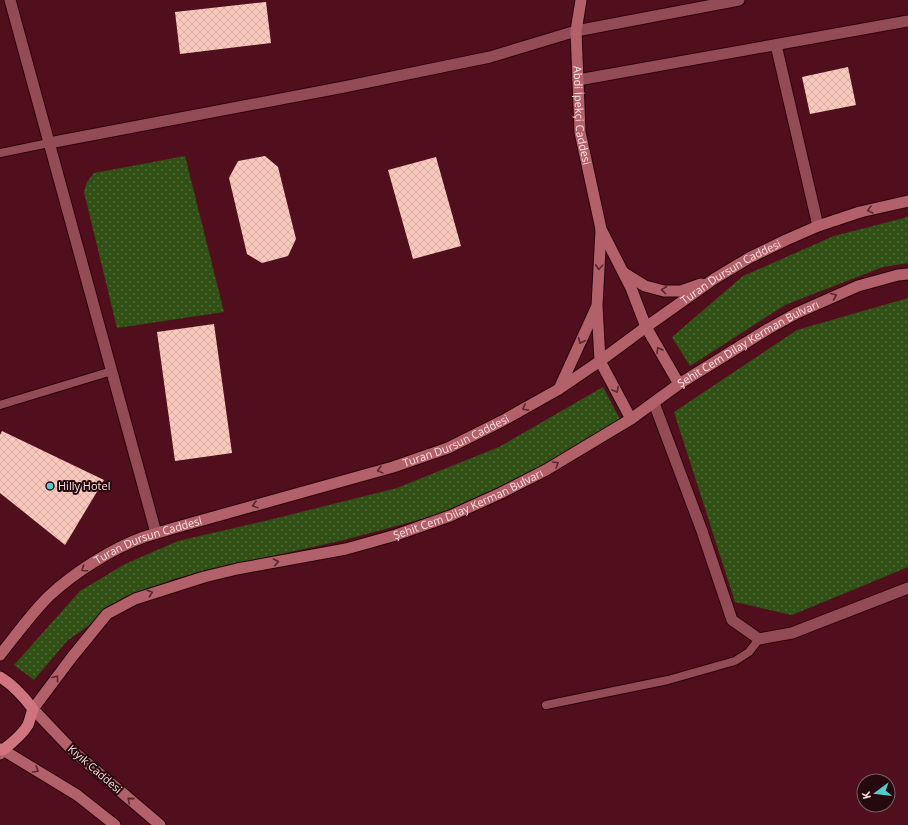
<svg xmlns="http://www.w3.org/2000/svg" width="908" height="825" viewBox="0 0 908 825" font-family="'Open Sans',sans-serif">
<style>
.grass{fill:url(#grass-dots)}
.building{fill:url(#building-cross-hatch)}
.lines{fill:none;stroke-linecap:round;stroke-linejoin:round}
.service-casing{stroke:#2e000a;stroke-width:10}
.minor-casing{stroke:#2e000a;stroke-width:13}
.secondary-casing{stroke:#2e000a;stroke-width:13}
.primary-casing{stroke:#2e000a;stroke-width:13}
.service{stroke:#934c55;stroke-width:8}
.minor{stroke:#934c55;stroke-width:11}
.secondary{stroke:#b2606a;stroke-width:11}
.primary{stroke:#d0747f;stroke-width:11}
.oneway{stroke:#56272e}
.poi-dot{fill:#53cdca;stroke:#25090e;stroke-width:1.5}
.labels{text-anchor:middle;stroke-width:4;stroke-linejoin:round;paint-order:stroke}
.street-label{font-size:11px;fill:#fae0e1;stroke:#25090e}
.poi-label{font-size:11px;fill:#fae0e1;stroke:#25090e;text-anchor:start}
</style>
<defs>
<pattern id="grass-dots" width="8" height="8" patternUnits="userSpaceOnUse"><rect width="8" height="8" fill="#315015"/><path d="M2 2h.1M6 6h.1" fill="none" stroke="#506937" stroke-width="1.8" stroke-linecap="round"/></pattern>
<pattern id="building-cross-hatch" width="8" height="8" patternUnits="userSpaceOnUse"><rect width="8" height="8" fill="#f8c8bd"/><path d="M0 0l8 8M0 8l8-8" fill="none" stroke="#d5ada5"/></pattern>
</defs>
<rect width="100%" height="100%" fill="#510f1e"/>
<g class="grass">
<polygon points="185,156 224,312 117,328 84,192 87,182 94,173"/>
<polygon points="908,217 908,263 883,267 785,305 690,366 672,337 743,276 834,236"/>
<polygon points="908,298 908,567 792,615 735,602 674,412 797,330"/>
<polygon points="603,387 621,421 566,454 510,482 437,515 344,540 240,563 173,579 123,601 67,641 34,680 14,665 80,591 125,564 178,541 273,519 397,488 499,447"/>
</g>
<g class="building">
<polygon points="266,2 271,43 180,54 175,12"/>
<polygon points="848,67 856,105 810,114 802,77"/>
<polygon points="265,156 278,167 296,239 288,256 262,263 247,254 229,178 238,161"/>
<polygon points="436,157 461,246 413,259 388,170"/>
<polygon points="214,324 232,453 175,461 157,332"/>
<polygon points="2,431 104,480 65,545 0,493 0,435"/>
</g>
<g class="lines">
<defs>
<g id="service">
<polyline points="0,153 49,143"/>
<polyline points="0,405 112,371"/>
<polyline points="546,705 668,680 735,661 749,652 759,639"/>
</g>
<g id="minor">
<polyline points="10,0 156,533"/>
<polyline points="776,45 818,226"/>
<polyline points="578,80 908,21"/>
<polyline points="49,143 344,87 490,57 576,31 739,0"/>
<polyline points="654,403 702,531 732,620 759,639 792,633 908,588"/>
</g>
<g id="secondary">
<path id="s1" d="M 581,0 L 576,31 L 580,132 L 601,229 L 631,288 L 646,327 L 679,384"/>
<polyline points="601,230 597,306 600,361 631,419"/>
<polyline points="624,273 645,286 664,291 681,291 701,284"/>
<polyline points="559,389 596,308"/>
<path id="s2" d="M 0,655 C 16,635 31,614 49,596 C 75,572 111,549 144,537 C 154,534 164,531 174,528 L 393,467 L 448,448 L 502,421 L 559,389 L 600,361 L 646,327 L 714,279 L 749,258 L 786,240 L 818,226 L 860,212 L 908,201"/>
<polyline points="0,754 3,750 77,795 115,825"/>
<path id="s3" d="M 160,825 L 73,751 L 33,709 L 72,657 L 107,614 L 135,599 L 204,577 L 237,569 L 346,549 L 396,535 L 450,516 L 501,493 L 546,470 L 631,419 L 679,384 L 768,329 L 797,313 L 858,286 L 898,275 L 908,274"/>
</g>
<path id="primary" d="M 0,677 C 14,685 24,697 33,709 C 31,714 30,720 28,725 C 22,735 12,743 3,750 L 0,749"/>
</defs>
<use href="#service" class="service-casing"/>
<use href="#minor" class="minor-casing"/>
<use href="#secondary" class="secondary-casing"/>
<use href="#primary" class="primary-casing"/>
<use href="#service" class="service"/>
<use href="#minor" class="minor"/>
<use href="#secondary" class="secondary"/>
<use href="#primary" class="primary"/>
</g>
<defs><path id="oneway-chevron" d="M-2-3.5L2.5 0L-2 3.5" fill="none" stroke-width="1.6" stroke-linecap="round" stroke-linejoin="round"/></defs>
<g class="oneway">
<use href="#oneway-chevron" transform="translate(870 210) rotate(166)"/>
<use href="#oneway-chevron" transform="translate(599 267) rotate(93)"/>
<use href="#oneway-chevron" transform="translate(664 290) rotate(-172)"/>
<use href="#oneway-chevron" transform="translate(834 296) rotate(-23)"/>
<use href="#oneway-chevron" transform="translate(581 341) rotate(115)"/>
<use href="#oneway-chevron" transform="translate(659 350) rotate(-120)"/>
<use href="#oneway-chevron" transform="translate(616 390) rotate(62)"/>
<use href="#oneway-chevron" transform="translate(525 408) rotate(151)"/>
<use href="#oneway-chevron" transform="translate(556 464) rotate(-31)"/>
<use href="#oneway-chevron" transform="translate(380 470) rotate(165)"/>
<use href="#oneway-chevron" transform="translate(255 505) rotate(165)"/>
<use href="#oneway-chevron" transform="translate(276 562) rotate(-11)"/>
<use href="#oneway-chevron" transform="translate(84 569) rotate(145)"/>
<use href="#oneway-chevron" transform="translate(150 593) rotate(-18)"/>
<use href="#oneway-chevron" transform="translate(56 678) rotate(-53)"/>
<use href="#oneway-chevron" transform="translate(36 770) rotate(31)"/>
<use href="#oneway-chevron" transform="translate(130 800) rotate(-139)"/>
</g>
<circle class="poi-dot" cx="50" cy="486" r="4"/>
<g class="labels">
<g class="street-label">
<text dy="4" stroke="none"><textPath href="#s1" startOffset="116">Abdi İpekçi Caddesi</textPath></text>
<text dy="4" stroke="none"><textPath href="#s2" startOffset="840">Turan Dursun Caddesi</textPath></text>
<text dy="4" stroke="none"><textPath href="#s3" startOffset="996">Şehit Cem Dilay Kerman Bulvarı</textPath></text>
<text dy="4" stroke="none"><textPath href="#s2" startOffset="516">Turan Dursun Caddesi</textPath></text>
<text dy="4" stroke="none"><textPath href="#s3" startOffset="672">Şehit Cem Dilay Kerman Bulvarı</textPath></text>
<text dy="4" stroke="none"><textPath href="#s2" startOffset="192">Turan Dursun Caddesi</textPath></text>
<text transform="translate(95 769) rotate(41)" y="4">Kıyık Caddesi</text>
</g>
<g class="poi-label">
<text x="58" y="490">Hilly Hotel</text>
</g>
</g>
<g transform="translate(876 793) rotate(255)"><circle r="19" fill="#25090e" stroke="#7a5f62"/>
<path d="M0-3L7 15L0 10L-7 15Z" fill="#53cdca"/>
<text y="-6" font-size="11" font-weight="bold" text-anchor="middle" fill="#fae0e1">K</text>
</g>
</svg>
